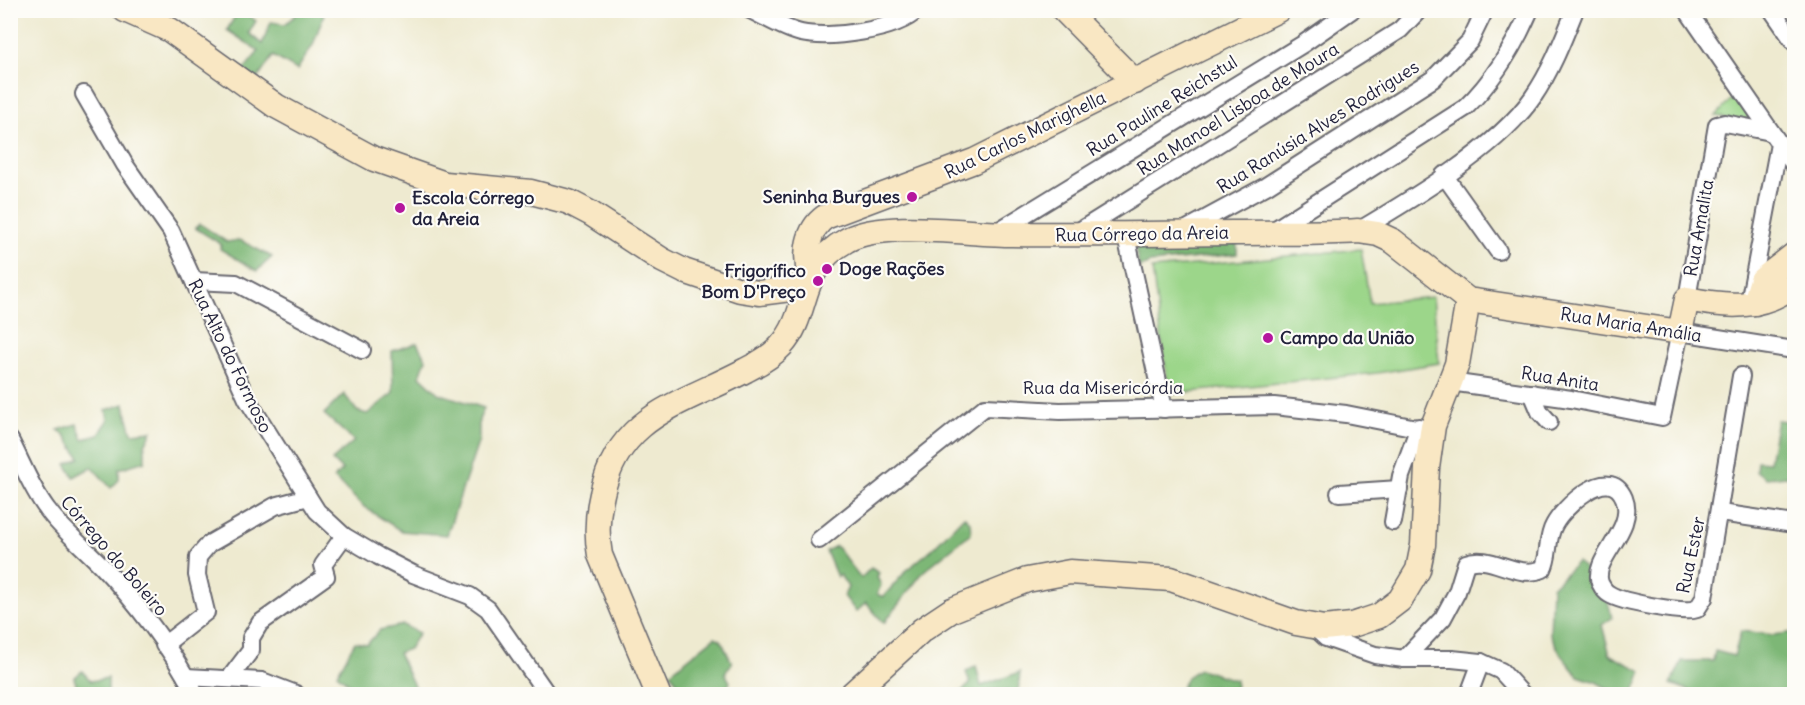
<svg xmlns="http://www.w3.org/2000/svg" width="1805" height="705" viewBox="0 0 1805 705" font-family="Delius,sans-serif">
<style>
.green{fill:#9cd68a;stroke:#5f7c62;stroke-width:1.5}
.forest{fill:#7db776;stroke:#506c58;stroke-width:1.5}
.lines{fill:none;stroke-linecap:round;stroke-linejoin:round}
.street-casing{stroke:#69686f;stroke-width:20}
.secondary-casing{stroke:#69686f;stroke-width:27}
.street{stroke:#fff;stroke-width:16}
.secondary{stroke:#f9e7c3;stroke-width:24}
.poi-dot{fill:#b5179e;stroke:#fdfcf7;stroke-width:2}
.labels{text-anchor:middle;stroke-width:4.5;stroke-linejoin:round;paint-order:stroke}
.street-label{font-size:18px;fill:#22223b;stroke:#fdfcf7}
.poi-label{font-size:18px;font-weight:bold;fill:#22223b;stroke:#fdfcf7;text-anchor:start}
</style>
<rect width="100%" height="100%" fill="#fdfcf7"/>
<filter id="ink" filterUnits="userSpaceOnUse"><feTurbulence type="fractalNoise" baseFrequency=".0167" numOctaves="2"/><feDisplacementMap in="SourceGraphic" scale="12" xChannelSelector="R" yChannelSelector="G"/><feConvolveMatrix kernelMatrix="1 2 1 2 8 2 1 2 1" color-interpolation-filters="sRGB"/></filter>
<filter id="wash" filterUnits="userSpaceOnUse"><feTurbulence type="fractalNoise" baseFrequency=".008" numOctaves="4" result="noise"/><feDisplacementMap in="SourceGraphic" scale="24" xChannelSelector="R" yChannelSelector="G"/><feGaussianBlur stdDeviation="1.35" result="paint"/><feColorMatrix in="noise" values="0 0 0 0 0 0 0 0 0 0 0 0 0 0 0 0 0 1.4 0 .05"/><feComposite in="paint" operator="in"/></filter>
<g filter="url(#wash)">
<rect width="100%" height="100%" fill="#eeead0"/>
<g class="green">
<polygon points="1737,93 1760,125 1716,116"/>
<polygon points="1361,249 1370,303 1433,297 1439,363 1377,373 1169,394 1152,269"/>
</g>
<g class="forest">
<polygon points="238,11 243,11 256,21 249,33 262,44 271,22 285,24 296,15 295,11 325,11 313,45 297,70 273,56 254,84 240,74 259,51 227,30"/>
<polygon points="200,224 227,242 240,240 272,257 257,271 220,249 221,244 195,228"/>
<polygon points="1135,243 1237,243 1237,254 1150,263 1139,268"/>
<polygon points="417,343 426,359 420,376 438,393 484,408 479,420 479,440 447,535 401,531 364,507 334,478 342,470 332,460 354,441 324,414 344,394 357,411 367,414 393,393 392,351"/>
<polygon points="124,404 132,433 152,431 145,445 145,461 119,469 119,480 111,488 92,467 74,477 66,464 80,458 65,435 58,430 77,424 83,439 99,435 108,420 106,410"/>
<polygon points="1777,420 1794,422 1794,480 1787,476 1766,478 1756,471 1757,461 1769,462"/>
<polygon points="964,516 970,522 971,533 924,571 884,623 866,603 856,612 844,596 848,587 840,575 837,577 826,551 836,546 861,578 871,568 879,573 877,577 881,585 877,594 883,597 907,570 933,548"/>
<path d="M 1577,562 C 1596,576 1608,594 1612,618 L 1602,625 L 1610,655 L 1642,671 L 1633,694 L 1618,694 L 1596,682 L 1578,676 L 1561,655 L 1550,634 L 1552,587 Z"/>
<polygon points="403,625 419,633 409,649 398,653 418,694 362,694 337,674 355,642 367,644 380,630"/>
<polygon points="1741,631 1774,635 1794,632 1794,694 1699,694 1671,684 1682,661 1713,661 1715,651 1734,656"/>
<polygon points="715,637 721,640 732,663 725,673 730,682 724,694 687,694 670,673"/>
<polygon points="976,666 981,686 1020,672 1018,692 990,690 987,694 958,694 970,684 966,672"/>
<polygon points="1199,669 1236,680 1235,693 1213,687 1202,689 1201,694 1179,694 1187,677"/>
<polygon points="82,671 91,681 108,678 108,694 79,694 74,678"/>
</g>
</g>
<g filter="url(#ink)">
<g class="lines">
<defs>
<g id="street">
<path d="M 750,10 C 767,18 784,29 801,33 C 829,39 896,31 917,10"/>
<polyline points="1687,10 1794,165"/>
<polyline points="1772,10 1794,42"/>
<polyline points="84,94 125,165 171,231 247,399 317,511 344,536 378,556 413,574 470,596 488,609 547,694"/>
<polyline points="1444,175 1498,251"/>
<polyline points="1183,231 1266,186 1433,79 1470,41 1485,10"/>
<path d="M 1358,231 C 1412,199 1498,148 1533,97 C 1551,71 1563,40 1575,10"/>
<path d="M 1271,232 L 1465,108 C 1494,80 1514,47 1530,10"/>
<polyline points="1076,233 1400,30 1419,10"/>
<polyline points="993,234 1303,44 1352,10"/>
<polyline points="1126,236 1164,409"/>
<polyline points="194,281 236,283 362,350"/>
<polyline points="1751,292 1779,144"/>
<polyline points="1687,299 1717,125 1725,123 1771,132"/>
<polyline points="1450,382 1571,399 1662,417 1680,332 1794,350"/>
<polyline points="1532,393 1540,412 1549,422"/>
<path d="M 10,440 C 22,463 31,488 47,509 C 62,530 83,546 101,565 C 135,601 173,650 195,694"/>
<polyline points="1339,493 1399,489"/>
<polyline points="1720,513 1794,524"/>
<polyline points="1393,522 1401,476 1419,427"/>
<polyline points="819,540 985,407 1060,411 1274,406 1346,414 1432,431"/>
<polyline points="1313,626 1326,638 1375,655 1404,659 1452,659 1481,662 1501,671 1522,694"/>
<polyline points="164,645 206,612 197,575 198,557 209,544 275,506 308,497"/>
<path d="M 1404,659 L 1443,618 L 1457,592 L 1466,563 C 1491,553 1516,580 1543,569 C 1550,556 1546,539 1554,525 C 1563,508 1609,462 1624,498 C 1637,530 1591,558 1600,583 C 1602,587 1605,592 1609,594 C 1621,602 1685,614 1697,609 L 1704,598 L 1741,376"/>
<polyline points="186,677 262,681 296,694"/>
<polyline points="229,679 251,650 251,638 260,623 326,576 323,565 344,536"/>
<polyline points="1469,694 1481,662"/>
</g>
<g id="secondary">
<polyline points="125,10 170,30 276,106 374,159 445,184 531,192 569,202 590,213 662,260 684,271 740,290 759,293 806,287"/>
<polyline points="1064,10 1135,82"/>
<path d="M 810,275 C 804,255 807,230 825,217 L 974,161 L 1278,10"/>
<polyline points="1755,303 1762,280 1794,255"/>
<path d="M 658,694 L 600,555 C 596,534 597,515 602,494 C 619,414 683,404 746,370 C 758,364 772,356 781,346 C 812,312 795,269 847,240 C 885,220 968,234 1012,234 C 1086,235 1160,234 1235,233 C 1276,232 1317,234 1358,231 L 1378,234 L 1393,241 L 1468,300 L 1680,332 L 1687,299 C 1726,307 1761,310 1794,285"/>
<polyline points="852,694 922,630 952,610 1027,580 1070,572 1171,579 1296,623 1324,628 1352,625 1379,616 1400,600 1418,570 1423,545 1427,468 1433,426 1457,364 1468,300"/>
</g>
</defs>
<use href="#street" class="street-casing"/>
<use href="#secondary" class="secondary-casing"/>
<use href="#street" class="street"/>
<use href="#secondary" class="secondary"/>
</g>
</g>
<g class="poi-dot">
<circle cx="912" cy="197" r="6"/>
<circle cx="400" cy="208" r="6"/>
<circle cx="827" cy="269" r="6"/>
<circle cx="818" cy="281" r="6"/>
<circle cx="1268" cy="338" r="6"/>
</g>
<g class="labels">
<g class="street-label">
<text transform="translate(1162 106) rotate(-32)" y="6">Rua Pauline Reichstul</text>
<text transform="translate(1238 109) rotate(-32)" y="6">Rua Manoel Lisboa de Moura</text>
<text transform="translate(1318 127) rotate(-32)" y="6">Rua Ranúsia Alves Rodrigues</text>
<text transform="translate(1025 135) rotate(-26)" y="6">Rua Carlos Marighella</text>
<text transform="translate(1699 228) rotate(-80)" y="6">Rua Amalita</text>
<text transform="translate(1142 234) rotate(-1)" y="6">Rua Córrego da Areia</text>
<text transform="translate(1631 325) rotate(9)" y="6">Rua Maria Amália</text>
<text transform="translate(230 356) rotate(64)" y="6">Rua Alto do Formoso</text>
<text transform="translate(1560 379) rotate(9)" y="6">Rua Anita</text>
<text x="1103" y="394">Rua da Misericórdia</text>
<text transform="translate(1691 555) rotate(-78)" y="6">Rua Ester</text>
<text transform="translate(114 556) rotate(49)" y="6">Córrego do Boleiro</text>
</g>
<g class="poi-label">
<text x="900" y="203" text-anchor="end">Seninha Burgues</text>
<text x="412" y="204">Escola Córrego<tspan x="412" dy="21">da Areia</tspan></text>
<text x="839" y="275">Doge Rações</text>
<text x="806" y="277" text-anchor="end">Frigorífico<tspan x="806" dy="21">Bom D'Preço</tspan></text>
<text x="1280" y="344">Campo da União</text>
</g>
</g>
<rect width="1805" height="705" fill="none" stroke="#fdfcf7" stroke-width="36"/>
</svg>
